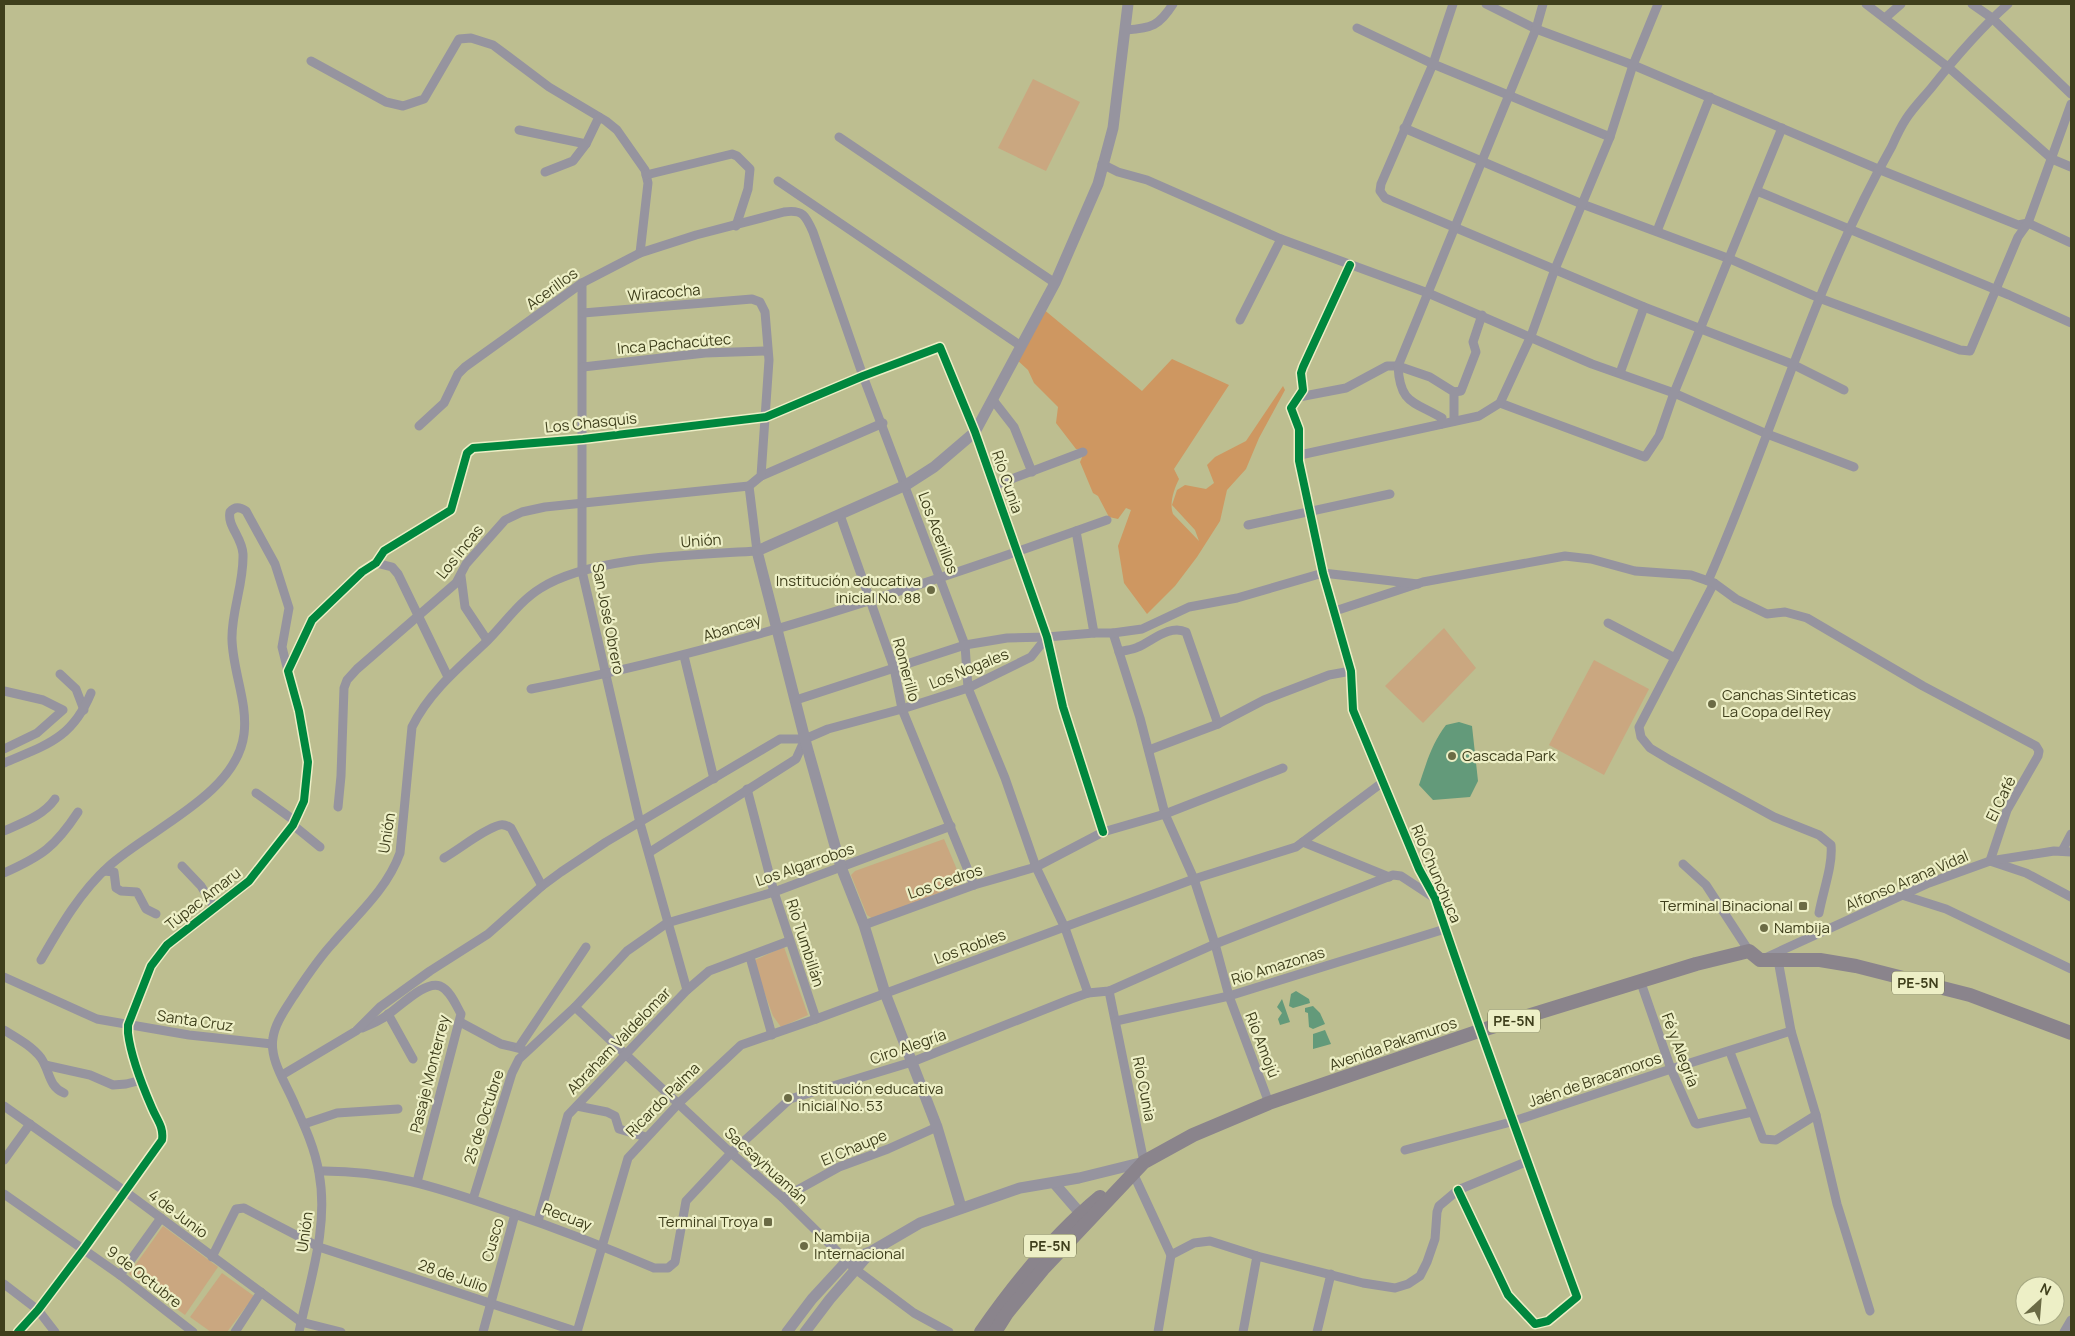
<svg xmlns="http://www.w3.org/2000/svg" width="2075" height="1336" viewBox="0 0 2075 1336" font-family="Manrope,sans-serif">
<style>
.green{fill:#caa780}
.forest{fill:#ce9761}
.water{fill:#639a7a}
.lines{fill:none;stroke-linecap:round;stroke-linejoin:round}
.minor{stroke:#96949f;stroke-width:9}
.tertiary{stroke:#96949f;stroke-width:11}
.trunk{stroke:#8a848c;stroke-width:14}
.cycleway-casing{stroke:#edefc6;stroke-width:11}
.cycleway{stroke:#00873e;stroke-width:8}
.poi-dot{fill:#6b6b45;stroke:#edefc6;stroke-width:2}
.labels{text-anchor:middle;stroke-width:4.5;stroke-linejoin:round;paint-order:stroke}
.shield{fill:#edefc6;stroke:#73744f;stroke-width:1}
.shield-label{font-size:14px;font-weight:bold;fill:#3f3f1c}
.street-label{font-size:15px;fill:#3f3f1c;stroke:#edefc6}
.poi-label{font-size:15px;fill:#3f3f1c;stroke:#edefc6;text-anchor:start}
</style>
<rect width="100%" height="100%" fill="#bdbe90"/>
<g class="green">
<polygon points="1033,79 1080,102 1046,171 998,148"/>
<polygon points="1444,628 1476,668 1423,723 1385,686"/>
<polygon points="1594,660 1649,689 1604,775 1549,745"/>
<polygon points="944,839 961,879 961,884 873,919 867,915 851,875 855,871"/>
<polygon points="784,947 808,1015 781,1027 773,1016 755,967 755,960"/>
<polygon points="163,1226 218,1267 185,1315 129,1274"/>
<polygon points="222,1273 254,1296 227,1332 211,1332 190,1317"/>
</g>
<path class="forest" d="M 1042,308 L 1142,391 L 1172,359 L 1229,385 L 1174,469 L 1179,479 C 1174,489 1169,504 1173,514 L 1199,541 L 1195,530 L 1172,505 L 1177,490 L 1185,485 L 1206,489 L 1214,483 L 1207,465 L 1215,457 L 1246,441 L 1283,386 L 1285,390 L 1259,438 L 1246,469 L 1227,490 L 1220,521 L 1197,557 L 1175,586 L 1147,614 L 1124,583 L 1118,546 L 1131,510 L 1126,508 L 1118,519 L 1109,517 L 1098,496 L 1093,493 L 1080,462 L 1085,451 L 1076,449 L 1056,423 L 1058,407 L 1034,383 L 1028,370 L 1015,358 Z"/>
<g class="water">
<path d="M 1459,722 L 1472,726 L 1478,781 L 1470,797 L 1433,800 L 1419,785 C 1426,764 1432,743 1446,725 Z"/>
<polygon points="1296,991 1309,999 1310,1003 1293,1008 1289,1006 1291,994"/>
<polygon points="1282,999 1290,1022 1280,1025 1278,1019 1282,1013 1277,1007"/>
<polygon points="1313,1006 1320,1013 1325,1024 1313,1029 1309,1027 1308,1013 1305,1012 1305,1008"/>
<polygon points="1325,1030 1331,1044 1313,1049 1313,1034"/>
</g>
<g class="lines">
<g class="minor">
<polyline points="1453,4 1433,64 1381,184 1380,191 1385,198 1644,307 1792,364 1844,390"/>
<polyline points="1486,4 1536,29 1633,65 1878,169 2018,225 2028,223 2071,104"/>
<polyline points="1866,4 1948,67 2052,159 2071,167"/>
<polyline points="1972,4 1992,18 2071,94"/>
<polyline points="1885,18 1901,4"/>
<polyline points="1357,28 1433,64 1610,137"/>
<path d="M 1126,30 C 1152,28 1159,26 1173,4"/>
<polyline points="311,61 386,102 403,106 424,99 459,39 471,38 493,45 549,87 606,121 617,130 645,170 648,183 640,253"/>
<polyline points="1404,128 1582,204 1730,259 1819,298 1960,350 1970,351 2018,237 2028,223 2071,243"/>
<polyline points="519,130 586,144"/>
<polyline points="839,137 1055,283"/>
<polyline points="1102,164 1118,172 1147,180 1281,239 1428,293 1592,364 1674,393 1767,434 1854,467"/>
<polyline points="545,172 573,161 586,144 599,117"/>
<polyline points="646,175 732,154 737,156 750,169 748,189 736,226"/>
<polyline points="778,181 1021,346"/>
<polyline points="1757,191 2009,295 2071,323"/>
<polyline points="1657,231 1710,97"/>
<path d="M 1350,265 L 1303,367 L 1301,373 L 1303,390 L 1291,408 L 1299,429 L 1299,461 L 1323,573 L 1351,671 L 1353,710 L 1419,869 L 1435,898 C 1480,1032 1528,1164 1577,1297 L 1548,1321 L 1535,1324 L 1508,1295 L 1458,1190"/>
<polyline points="582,283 582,571 640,823 687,990"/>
<polyline points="1240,320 1281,239"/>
<polyline points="583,367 705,353 767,351"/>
<polyline points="1620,373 1644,307"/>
<polyline points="1454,392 1461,391 1476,352 1473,342 1482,315"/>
<path d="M 1299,397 L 1346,388 L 1387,366 L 1398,366 C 1400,404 1413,401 1442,418 L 1441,424"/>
<polyline points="993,400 1014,427 1032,472"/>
<polyline points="1500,403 1645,457 1659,436 1674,393 1782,128"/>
<polyline points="1454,421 1454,392 1430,377 1398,366 1536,29 1543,4"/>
<path d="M 419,426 L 444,403 L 458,374 L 465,367 L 582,283 L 640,253 L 696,235 L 784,212 C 803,209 806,216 813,232 L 863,376 L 965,645 L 968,688 L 1005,778 L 1036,867 L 1065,928 L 1088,993"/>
<polyline points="1300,455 1479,416 1500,403 1531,336 1555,269 1610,137 1633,65 1658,4"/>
<polyline points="761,476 883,423"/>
<polyline points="993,486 1083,452"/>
<polyline points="840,515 894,668 902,709 974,885"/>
<polyline points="1248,525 1390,494"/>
<polyline points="1076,531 1094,633"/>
<polyline points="376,563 392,567 398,574 448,677"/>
<polyline points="461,576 465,607 487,640"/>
<path d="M 1708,581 C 1772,436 1814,284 1892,146 C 1896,137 1900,128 1906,119 C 1913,108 1923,98 1932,87 C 1955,58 1980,29 2008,4"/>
<path d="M 1714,583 L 1639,727 L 1641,737 L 1650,748 L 1670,760 L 1774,817 L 1819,835 L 1831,845 C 1833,865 1823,891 1819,913"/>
<polyline points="1335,611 1423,582 1565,556 1591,559 1635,571 1691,575 1714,583 1736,599 1767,614 1785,612 1807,618 1923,686 2036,746 2039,751 2038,756 2007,810 1990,861 2026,873 2071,897"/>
<polyline points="1608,623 1675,658"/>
<polyline points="1113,633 1140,718 1165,814 1194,879 1215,944 1229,996 1269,1103"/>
<path d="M 1119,652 C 1125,650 1132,650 1138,647 C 1152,641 1170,624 1186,632 L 1218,724"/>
<polyline points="684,656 714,779"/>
<polyline points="60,674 76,689 84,710"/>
<path d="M 531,689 C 728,651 919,587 1107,520"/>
<polyline points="4,691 43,700 63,710 37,733 4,749"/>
<polyline points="796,700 965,645 1007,638 1047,637"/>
<polyline points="1149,750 1218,724 1264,700 1329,675 1351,671"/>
<path d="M 4,763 C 46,745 72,739 91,693"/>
<polyline points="747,789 774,892 816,1019"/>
<polyline points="256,793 295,821"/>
<polyline points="338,807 341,776 344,688 347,680 357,669 456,583 466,564 505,520 522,512 545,507 749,486"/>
<polyline points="293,825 320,847"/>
<path d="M 4,831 C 22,823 43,816 55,799"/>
<polyline points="1303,842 1389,877"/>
<polyline points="2062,851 2071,834"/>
<polyline points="650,852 796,759 805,739"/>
<path d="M 444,858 C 460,849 484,829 500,825 C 504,824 508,826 511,828 L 542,886"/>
<polyline points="1683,864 1706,885 1749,951"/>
<polyline points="182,866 201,886 214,907"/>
<polyline points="104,871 114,872 116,888 121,891 137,892 146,909 156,914"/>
<path d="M 4,873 C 42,856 55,847 78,812"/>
<polyline points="1905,896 1946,909 2071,969"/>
<polyline points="864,925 974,885 1036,867 1103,832 1165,814 1283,768"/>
<polyline points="750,957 772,1035"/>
<polyline points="1765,958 1929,883 1990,861 2054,851 2071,852"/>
<path d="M 41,960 C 60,927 80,892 109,866 C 150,829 237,794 244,734 C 248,703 233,672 232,640 C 231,612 244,584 243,554 C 242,537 227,526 230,512 C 235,506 240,507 246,511 L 275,564 L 289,608 L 282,647 L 288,671"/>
<polyline points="1778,960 1791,1031 1816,1115 1837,1204 1870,1311"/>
<polyline points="4,977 97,1019 189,1035 272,1044"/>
<polyline points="1641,983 1671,1069 1695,1123 1697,1124 1752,1112"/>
<polyline points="1109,991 1144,1162"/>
<polyline points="575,1007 731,1153 783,1198 855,1269 914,1313 949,1332"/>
<polyline points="388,1014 413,1059"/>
<polyline points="1116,1021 1229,996 1445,929"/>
<polyline points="460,1022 501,1044 522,1049"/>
<path d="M 362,1028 C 369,1025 377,1022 383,1018 C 397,1010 424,980 440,986 C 450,990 456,1005 461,1014 L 417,1182"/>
<path d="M 4,1030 C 17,1038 32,1046 41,1058 C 50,1071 48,1086 64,1093"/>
<polyline points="519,1047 586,947"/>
<polyline points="1730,1052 1763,1139 1776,1140 1816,1115"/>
<polyline points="45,1065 90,1075 113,1085 126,1084 142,1080"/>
<polyline points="282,1075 356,1031 380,1007 430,971 488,934 542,886 561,872 606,842 780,739 805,739 828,729 902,709 968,688 1031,657 1047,637 1094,633 1113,633 1142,629 1189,607 1237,598 1323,573 1418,584"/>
<polyline points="4,1106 126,1192 301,1322 341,1332"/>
<polyline points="577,1106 607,1112 615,1116 619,1129 646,1137"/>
<polyline points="304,1124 337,1113 398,1109"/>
<polyline points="1405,1150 1511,1122 1671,1069 1791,1031"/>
<polyline points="4,1160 30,1124"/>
<path d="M 319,1171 C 384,1170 437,1187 497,1208 C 551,1226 603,1246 654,1268 L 668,1268 L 675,1262 L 686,1201 L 731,1153 L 790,1099 L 912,1062 L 1071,999 L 1088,993 L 1109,991 L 1215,944 L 1393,875 L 1401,876 L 1433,897"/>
<polyline points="1133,1173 1171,1255"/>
<polyline points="4,1194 120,1275 193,1332"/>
<polyline points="783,1198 839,1167 888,1149 937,1127"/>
<polyline points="473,1199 512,1073 519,1059 575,1007 627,951 667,923 774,892 951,826"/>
<polyline points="538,1221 568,1115 687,990 709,971 789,941"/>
<polyline points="212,1257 236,1209 244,1208 319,1247 578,1332"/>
<polyline points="120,1275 161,1218"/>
<polyline points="4,1284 38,1310 55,1332"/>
<path d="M 18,1332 L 38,1310 L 84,1249 L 162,1140 C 164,1127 157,1120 152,1108 C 142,1085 131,1058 128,1033 L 128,1025 L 151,966 L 167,945 L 249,881 L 293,825 L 304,801 L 308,762 L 299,711 L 288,671 L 312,620 L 362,572 L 376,563 L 384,551 L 451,510 L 467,453 L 473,448 L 583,439 L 766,417 L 863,376 L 940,347 L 975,432 L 1047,637 L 1063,707 L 1103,832"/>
<polyline points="235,1332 261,1292"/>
<path d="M 299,1332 C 310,1280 329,1226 319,1173 C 315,1149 305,1127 295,1105 C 287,1085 269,1060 273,1038 C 275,1023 285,1010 293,997 C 305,979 318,959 333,943 C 358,914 387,889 400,853 L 412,727 C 428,694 457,669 484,644 C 503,626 518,602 541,588 C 591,556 697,555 757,551 L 749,486 L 761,476 L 769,360 L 765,312 L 760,302 L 752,299 L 583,313"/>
<polyline points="483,1332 515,1214"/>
<polyline points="577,1332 628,1158 679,1103 741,1045 816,1019 1194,879 1296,847 1383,782"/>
<polyline points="1158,1332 1171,1255 1194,1243 1210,1241 1257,1256 1363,1283 1395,1288 1408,1284 1420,1276 1427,1262 1435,1239 1437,1212 1439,1206 1458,1190 1528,1161"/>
<polyline points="1243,1332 1257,1256"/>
<polyline points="1317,1332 1331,1274"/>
<polyline points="2064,1332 2071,1320"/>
</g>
<g class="tertiary">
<polyline points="1054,1183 1080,1213"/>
<polyline points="961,1207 937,1127 885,993 864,925 841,867 807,747 757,551 906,485 934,467 975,432 1055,283 1098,184 1113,128 1128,4"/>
<polyline points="787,1332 812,1299 847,1261 872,1251 920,1223 1020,1188 1079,1178 1144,1162"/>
<polyline points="805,1332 830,1299 869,1254"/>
</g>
<g class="trunk">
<path d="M 981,1332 C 1015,1283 1054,1235 1100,1197"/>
<polyline points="995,1332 1007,1313 1043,1269 1144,1162 1193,1135 1269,1103 1479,1031 1696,964 1749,951 1760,960 1820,960 1856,966 1970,995 2071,1033"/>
</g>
<defs>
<g id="cycleway">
<path d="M 1350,265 L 1303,367 L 1301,373 L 1303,390 L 1291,408 L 1299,429 L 1299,461 L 1323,573 L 1351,671 L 1353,710 L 1419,869 L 1435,898 C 1480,1032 1528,1164 1577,1297 L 1548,1321 L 1535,1324 L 1508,1295 L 1458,1190"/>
<path d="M 18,1332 L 38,1310 L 84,1249 L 162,1140 C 164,1127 157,1120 152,1108 C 142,1085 131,1058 128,1033 L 128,1025 L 151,966 L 167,945 L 249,881 L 293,825 L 304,801 L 308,762 L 299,711 L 288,671 L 312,620 L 362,572 L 376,563 L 384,551 L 451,510 L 467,453 L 473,448 L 583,439 L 766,417 L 863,376 L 940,347 L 975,432 L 1047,637 L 1063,707 L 1103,832"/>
</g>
</defs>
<use href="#cycleway" class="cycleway-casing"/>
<use href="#cycleway" class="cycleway"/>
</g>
<g class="poi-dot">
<circle cx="931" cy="590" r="5"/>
<circle cx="1712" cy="704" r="5"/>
<circle cx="1452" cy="756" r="5"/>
<rect x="1798" y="901" width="10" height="10" rx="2.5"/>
<circle cx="1764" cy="928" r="5"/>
<circle cx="788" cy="1098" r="5"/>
<rect x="763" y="1217" width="10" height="10" rx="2.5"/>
<circle cx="804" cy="1246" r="5"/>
</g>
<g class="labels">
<g class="shield">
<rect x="1892" y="971.5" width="52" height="23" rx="4"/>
<rect x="1488" y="1009.5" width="52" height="23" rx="4"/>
<rect x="1024" y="1234.5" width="52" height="23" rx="4"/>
</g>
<g class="shield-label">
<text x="1918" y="988">PE-5N</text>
<text x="1514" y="1026">PE-5N</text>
<text x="1050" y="1251">PE-5N</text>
</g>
<g class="street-label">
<text transform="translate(552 289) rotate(-36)" y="5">Acerillos</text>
<text transform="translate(664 293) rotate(-5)" y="5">Wiracocha</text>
<text transform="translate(674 344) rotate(-5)" y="5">Inca Pachacútec</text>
<text transform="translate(591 423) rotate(-6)" y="5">Los Chasquis</text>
<text transform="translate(1007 482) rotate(71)" y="5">Río Cunia</text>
<text transform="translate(938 533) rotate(69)" y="5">Los Acerillos</text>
<text transform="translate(701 541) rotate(-4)" y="5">Unión</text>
<text transform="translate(460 552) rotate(-51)" y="5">Los Incas</text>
<text transform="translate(608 619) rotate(79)" y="5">San José Obrero</text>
<text transform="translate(732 628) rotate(-17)" y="5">Abancay</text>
<text transform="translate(969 669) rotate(-22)" y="5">Los Nogales</text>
<text transform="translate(906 670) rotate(75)" y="5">Romerillo</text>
<text transform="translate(2001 799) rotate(-64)" y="5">El Café</text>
<text transform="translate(387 833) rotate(-81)" y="5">Unión</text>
<text transform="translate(805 865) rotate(-19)" y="5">Los Algarrobos</text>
<text transform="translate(1436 874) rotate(67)" y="5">Río Chunchuca</text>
<text transform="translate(1907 881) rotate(-23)" y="5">Alfonso Arana Vidal</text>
<text transform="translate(945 882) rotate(-19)" y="5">Los Cedros</text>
<text transform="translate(203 899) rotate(-38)" y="5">Túpac Amaru</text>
<text transform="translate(805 943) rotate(72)" y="5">Río Tumbillán</text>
<text transform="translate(970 947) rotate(-20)" y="5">Los Robles</text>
<text transform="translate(1278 966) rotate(-17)" y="5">Río Amazonas</text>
<text transform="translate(195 1021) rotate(8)" y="5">Santa Cruz</text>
<text transform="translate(619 1041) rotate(-46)" y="5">Abraham Valdelomar</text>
<text transform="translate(1393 1044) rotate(-19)" y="5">Avenida Pakamuros</text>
<text transform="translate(1262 1045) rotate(69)" y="5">Río Amojú</text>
<text transform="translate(908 1047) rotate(-19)" y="5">Ciro Alegría</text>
<text transform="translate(1680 1050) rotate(69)" y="5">Fé y Alegría</text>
<text transform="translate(430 1074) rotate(-76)" y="5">Pasaje Monterrey</text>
<text transform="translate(1595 1080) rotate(-19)" y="5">Jaén de Bracamoros</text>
<text transform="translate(1144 1089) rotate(79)" y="5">Río Cunia</text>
<text transform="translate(663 1100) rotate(-45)" y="5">Ricardo Palma</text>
<text transform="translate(484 1117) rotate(-72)" y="5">25 de Octubre</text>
<text transform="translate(854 1148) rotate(-23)" y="5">El Chaupe</text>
<text transform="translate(766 1166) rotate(42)" y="5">Sacsayhuamán</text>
<text transform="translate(178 1214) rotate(37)" y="5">4 de Junio</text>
<text transform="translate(567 1217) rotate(21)" y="5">Recuay</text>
<text transform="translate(305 1232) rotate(-82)" y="5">Unión</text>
<text transform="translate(493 1240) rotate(-74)" y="5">Cusco</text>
<text transform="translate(453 1276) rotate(19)" y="5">28 de Julio</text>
<text transform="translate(144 1277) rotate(38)" y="5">9 de Octubre</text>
</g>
<g class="poi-label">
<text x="921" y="586" text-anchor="end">Institución educativa<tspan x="921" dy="17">inicial No. 88</tspan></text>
<text x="1722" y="700">Canchas Sinteticas<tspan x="1722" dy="17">La Copa del Rey</tspan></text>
<text x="1462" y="761">Cascada Park</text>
<text x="1793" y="911" text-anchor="end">Terminal Binacional</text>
<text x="1774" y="933">Nambija</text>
<text x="798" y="1094">Institución educativa<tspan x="798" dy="17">inicial No. 53</tspan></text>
<text x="758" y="1227" text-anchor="end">Terminal Troya</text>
<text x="814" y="1242">Nambija<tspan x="814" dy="17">Internacional</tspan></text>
</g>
</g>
<rect width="2075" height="1336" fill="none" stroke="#3f3f1c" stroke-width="10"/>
<g transform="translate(2040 1301) rotate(26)"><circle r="24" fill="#edefc6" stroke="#a7a982"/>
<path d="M0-4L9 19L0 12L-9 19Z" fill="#6b6b45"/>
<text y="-8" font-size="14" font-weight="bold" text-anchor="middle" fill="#3f3f1c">N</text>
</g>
</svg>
